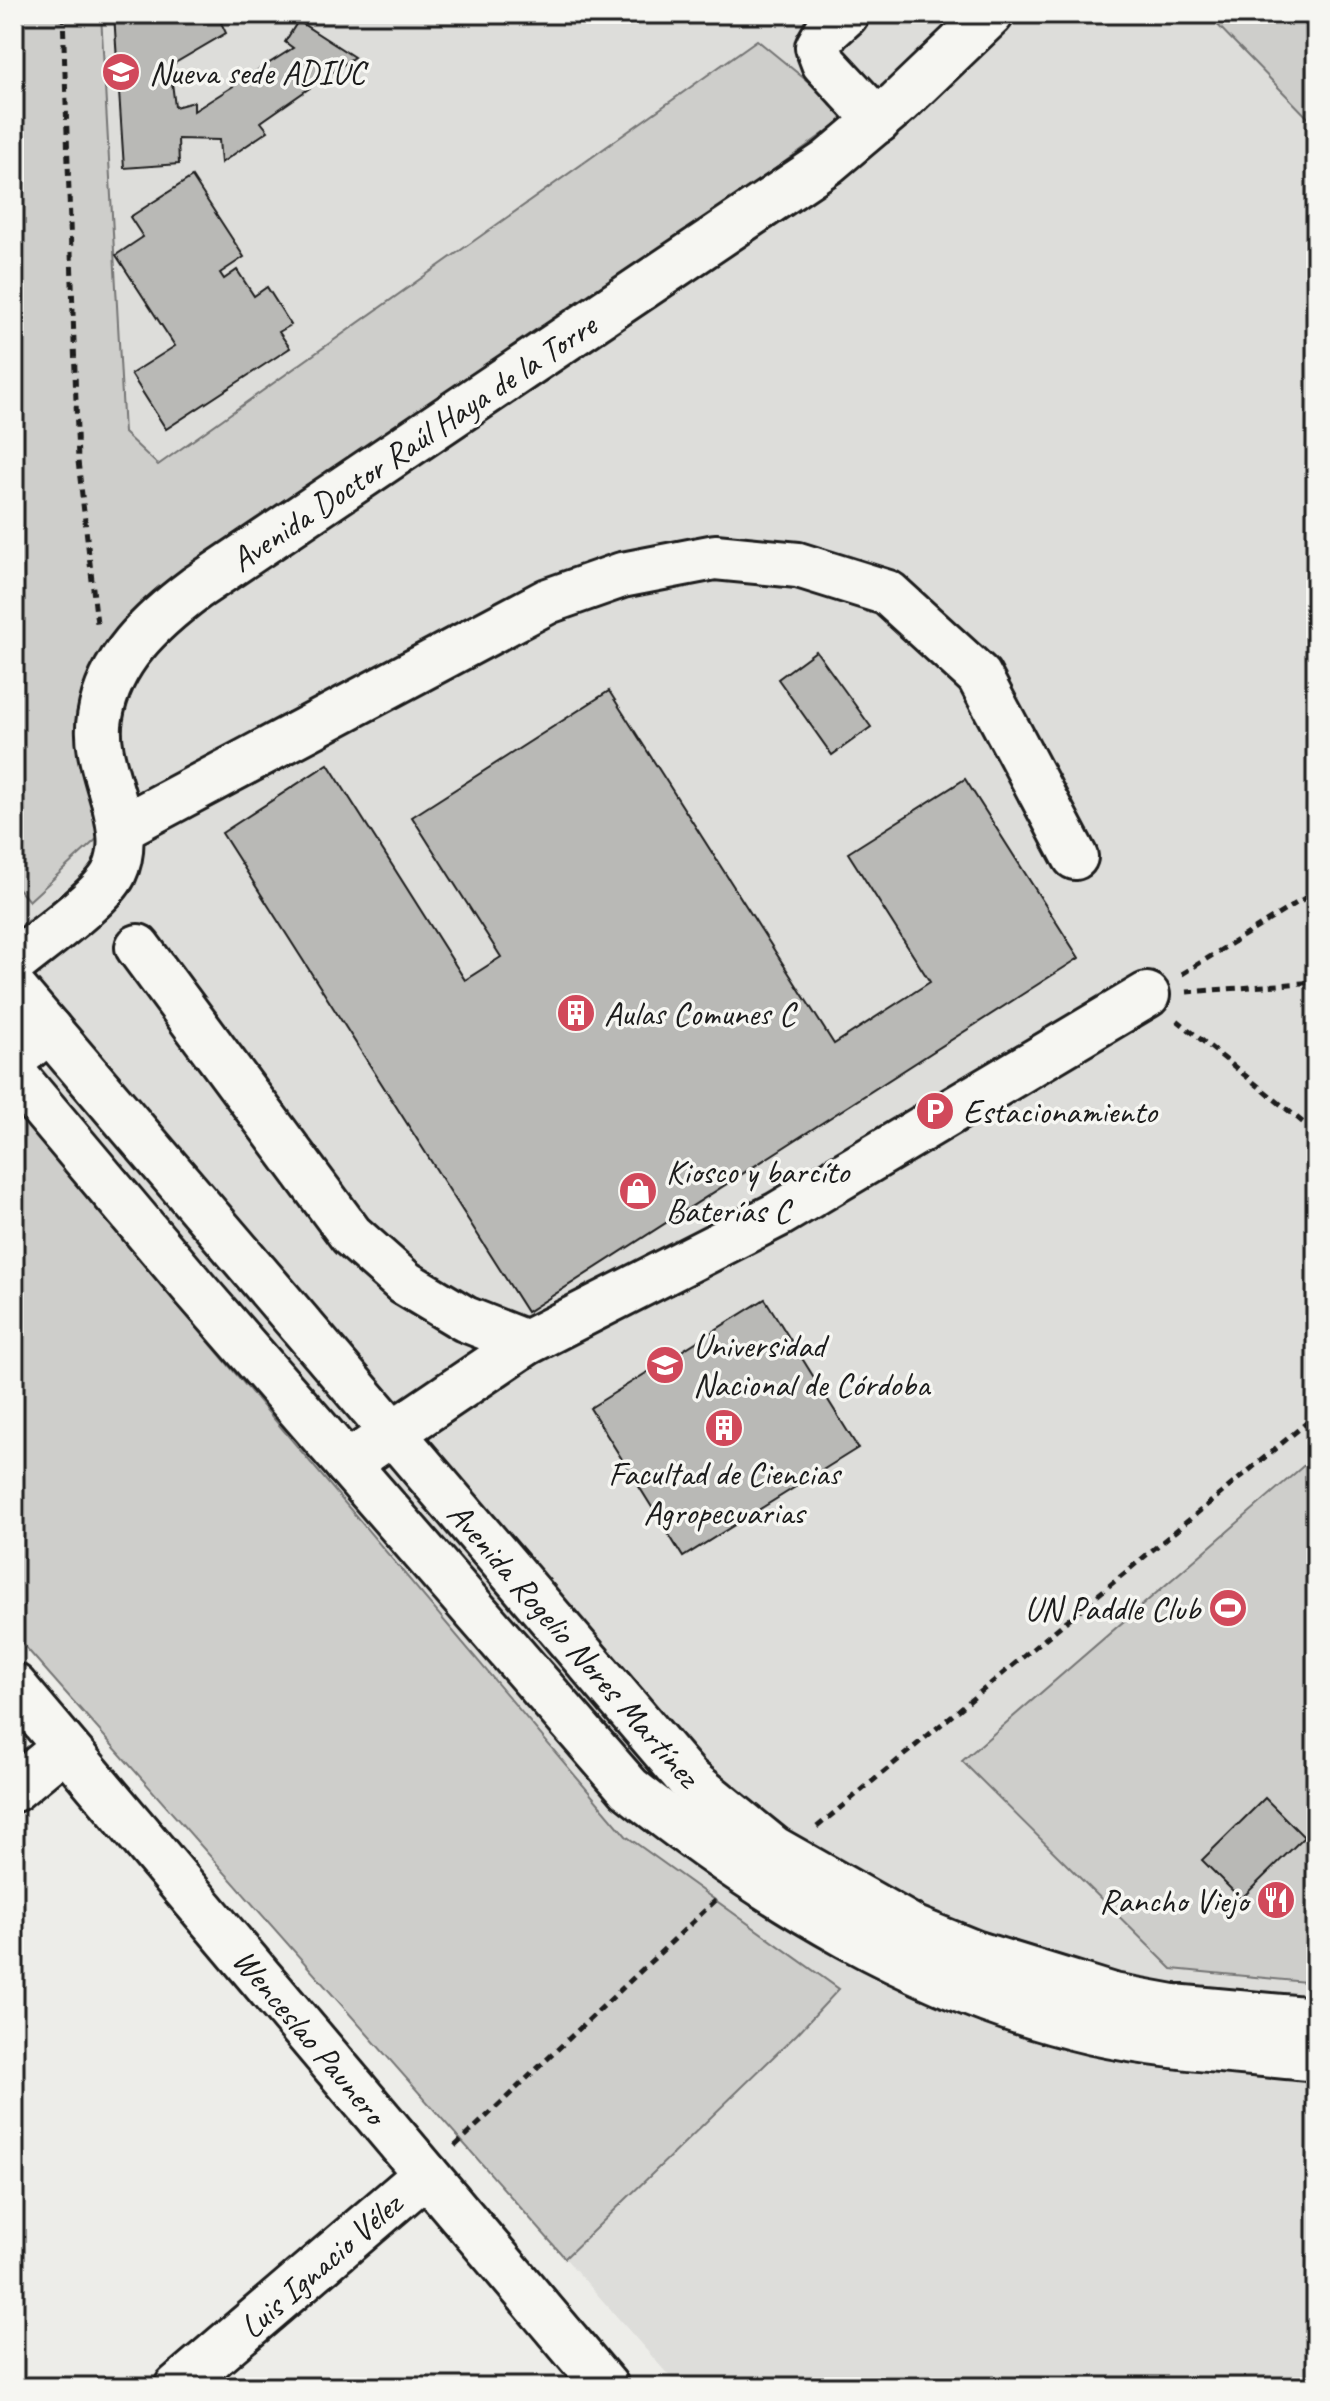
<svg xmlns="http://www.w3.org/2000/svg" width="1330" height="2401" viewBox="0 0 1330 2401" font-family="Caveat,sans-serif">
<style>
.built{fill:#ddddda}
.green{fill:#cececb;stroke:#757574;stroke-width:2}
.building{fill:#b9b9b6;stroke:#1c1c1c;stroke-width:2}
.lines{fill:none;stroke-linecap:round;stroke-linejoin:round}
.minor-casing{stroke:#1c1c1c;stroke-width:50}
.major-casing{stroke:#1c1c1c;stroke-width:50}
.path{stroke:#1c1c1c;stroke-width:5;stroke-dasharray:8 6;stroke-linecap:butt}
.minor{stroke:#f6f6f2;stroke-width:44}
.major{stroke:#f6f6f2;stroke-width:44}
.labels{text-anchor:middle;stroke-width:7;stroke-linejoin:round;paint-order:stroke}
.poi-label{font-size:34px;fill:#1c1c1c;stroke:#f6f6f2;text-anchor:start}
.street-label{font-size:34px;fill:#1c1c1c;stroke:#f6f6f2}
</style>
<rect width="100%" height="100%" fill="#edede9"/>
<filter id="ink" filterUnits="userSpaceOnUse"><feTurbulence type="fractalNoise" baseFrequency=".0125" numOctaves="2"/><feDisplacementMap in="SourceGraphic" scale="16" xChannelSelector="R" yChannelSelector="G"/><feConvolveMatrix kernelMatrix="1 2 1 2 8 2 1 2 1" color-interpolation-filters="sRGB"/></filter>
<g filter="url(#ink)">
<polygon class="built" points="14,14 1316,14 1316,2387 679,2387 14,1634 14,1097 84,1035 14,955"/>
<g class="green">
<polygon points="14,14 101,14 124,433 158,465 757,40 849,115 536,343 142,612 88,706 101,835 29,901 14,884"/>
<polygon points="1207,14 1316,14 1316,126"/>
<polygon points="14,1111 626,1836 839,1989 797,2034 565,2258 14,1634"/>
<polygon points="1316,1455 1316,1983 1172,1969 962,1761"/>
</g>
<g class="building">
<polygon points="114,14 217,14 226,33 170,66 175,107 194,102 194,111 293,48 285,42 298,21 354,57 261,122 268,131 221,163 219,140 178,139 179,164 124,168"/>
<polygon points="192,177 244,257 220,273 224,279 237,270 254,296 267,287 291,325 279,332 290,348 166,429 131,374 175,346 116,255 143,237 130,217"/>
<polygon points="816,651 871,727 832,755 778,679"/>
<polygon points="609,691 834,1044 930,982 848,853 965,779 1079,958 527,1312 222,833 328,764 465,980 501,957 412,817"/>
<polygon points="765,1299 858,1448 683,1557 590,1408"/>
<polygon points="1265,1798 1304,1837 1241,1899 1202,1860"/>
</g>
<g class="lines">
<defs>
<g id="minor">
<polyline points="846,14 827,31 818,47 824,63 878,121"/>
<polyline points="121,828 548,601 622,575 715,557 798,565 888,593 979,676 1075,857"/>
<polyline points="138,947 351,1235 405,1283 465,1319 526,1343"/>
<path d="M 14,963 C 39,942 101,899 114,873 C 125,850 120,825 114,801 C 107,775 95,745 100,717 C 109,660 152,621 196,588 L 828,162 L 899,102 L 991,14"/>
<polyline points="14,1059 49,1030"/>
<polyline points="347,1464 526,1343 779,1214 1147,995"/>
<polyline points="14,1686 606,2387"/>
<polyline points="14,1789 65,1747"/>
<polyline points="177,2387 426,2174"/>
</g>
<g id="major">
<polyline points="14,989 688,1779 774,1849 915,1929 974,1953 1113,1996 1173,2007 1316,2020"/>
<path d="M 14,1074 L 195,1289 L 629,1788 C 766,1897 920,1992 1093,2032 C 1165,2048 1242,2051 1316,2059"/>
</g>
</defs>
<use href="#minor" class="minor-casing"/>
<use href="#major" class="major-casing"/>
<g class="path">
<polyline points="63,14 78,461 97,623"/>
<polyline points="1182,974 1316,891"/>
<polyline points="1187,992 1316,982"/>
<polyline points="1177,1020 1316,1133"/>
<polyline points="817,1827 1316,1415"/>
<polyline points="455,2146 716,1900"/>
</g>
<use href="#minor" class="minor"/>
<use href="#major" class="major"/>
</g>
</g>
<defs>
<symbol id="university-disc" viewBox="-11 -11 22 22"><circle r="9.5" fill="#d1495b" stroke="#f6f6f2"/><path d="M0-5L7-2L0 1L-7-2ZM-4 1L0 2.5L4 1V4Q0 6-4 4Z" fill="#fff"/></symbol>
<symbol id="building-disc" viewBox="-11 -11 22 22"><circle r="9.5" fill="#d1495b" stroke="#f6f6f2"/><path d="M-4-6H4V6H1V3H-1V6H-4ZM-2.5-4.3h1.7v1.8h-1.7ZM.8-4.3h1.7v1.8H.8ZM-2.5-1h1.7V.8h-1.7ZM.8-1h1.7V.8H.8Z" fill="#fff"/></symbol>
<symbol id="parking-disc" viewBox="-11 -11 22 22"><circle r="9.5" fill="#d1495b" stroke="#f6f6f2"/><path d="M-3.5-5.5H1a3.5 3.5 0 0 1 0 7H-1V5.5H-3.5ZM-1-3.4V-.6H.8a1.4 1.4 0 0 0 0-2.8Z" fill="#fff"/></symbol>
<symbol id="shop-disc" viewBox="-11 -11 22 22"><circle r="9.5" fill="#d1495b" stroke="#f6f6f2"/><path d="M-5-2.5h2.3a2.7 3.5 0 0 1 5.4 0H5L5.5 6h-11ZM-1.5-2.5h3a1.5 2.3 0 0 0-3 0Z" fill="#fff"/></symbol>
<symbol id="stadium-disc" viewBox="-11 -11 22 22"><circle r="9.5" fill="#d1495b" stroke="#f6f6f2"/><path d="M0-5a6.5 5 0 1 0 0 10a6.5 5 0 1 0 0-10ZM-3.5-1.8h7v3.6h-7Z" fill="#fff"/></symbol>
<symbol id="restaurant-disc" viewBox="-11 -11 22 22"><circle r="9.5" fill="#d1495b" stroke="#f6f6f2"/><path d="M-5-6h1v4h1v-4h1v4h1v-4h1v5L-1.5 .5V6h-2V.5L-5-1ZM5-6V6H3V1.5H1.5Q1.5-4 5-6Z" fill="#fff"/></symbol>
</defs>
<g fill-rule="evenodd">
<use href="#university-disc" x="99" y="50" width="44" height="44"/>
<use href="#building-disc" x="554" y="991" width="44" height="44"/>
<use href="#parking-disc" x="913" y="1089" width="44" height="44"/>
<use href="#shop-disc" x="616" y="1169" width="44" height="44"/>
<use href="#university-disc" x="643" y="1343" width="44" height="44"/>
<use href="#building-disc" x="702" y="1406" width="44" height="44"/>
<use href="#stadium-disc" x="1206" y="1586" width="44" height="44"/>
<use href="#restaurant-disc" x="1254" y="1878" width="44" height="44"/>
</g>
<g class="labels">
<g class="poi-label">
<text x="149" y="84">Nueva sede ADIUC</text>
<text x="604" y="1025">Aulas Comunes C</text>
<text x="963" y="1123">Estacionamiento</text>
<text x="666" y="1183">Kiosco y barcíto<tspan x="666" dy="39">Baterías C</tspan></text>
<text x="693" y="1357">Universidad<tspan x="693" dy="39">Nacional de Córdoba</tspan></text>
<text x="724" y="1485" text-anchor="middle">Facultad de Ciencias<tspan x="724" dy="39">Agropecuarias</tspan></text>
<text x="1200" y="1620" text-anchor="end">UN Paddle Club</text>
<text x="1248" y="1912" text-anchor="end">Rancho Viejo</text>
</g>
<g class="street-label">
<text transform="translate(413 442) rotate(-34)" y="12">Avenida Doctor Raúl Haya de la Torre</text>
<text transform="translate(574 1644) rotate(49)" y="12">Avenida Rogelio Nores Martínez</text>
<text transform="translate(310 2036) rotate(50)" y="12">Wenceslao Paunero</text>
<text transform="translate(320 2265) rotate(-41)" y="12">Luis Ignacio Vélez</text>
</g>
</g>
<rect width="1330" height="2401" fill="none" stroke="#f6f6f2" stroke-width="48"/>
<rect x="24" y="24" width="1282" height="2353" fill="none" stroke="#1c1c1c" stroke-width="3" filter="url(#ink)"/>
</svg>
